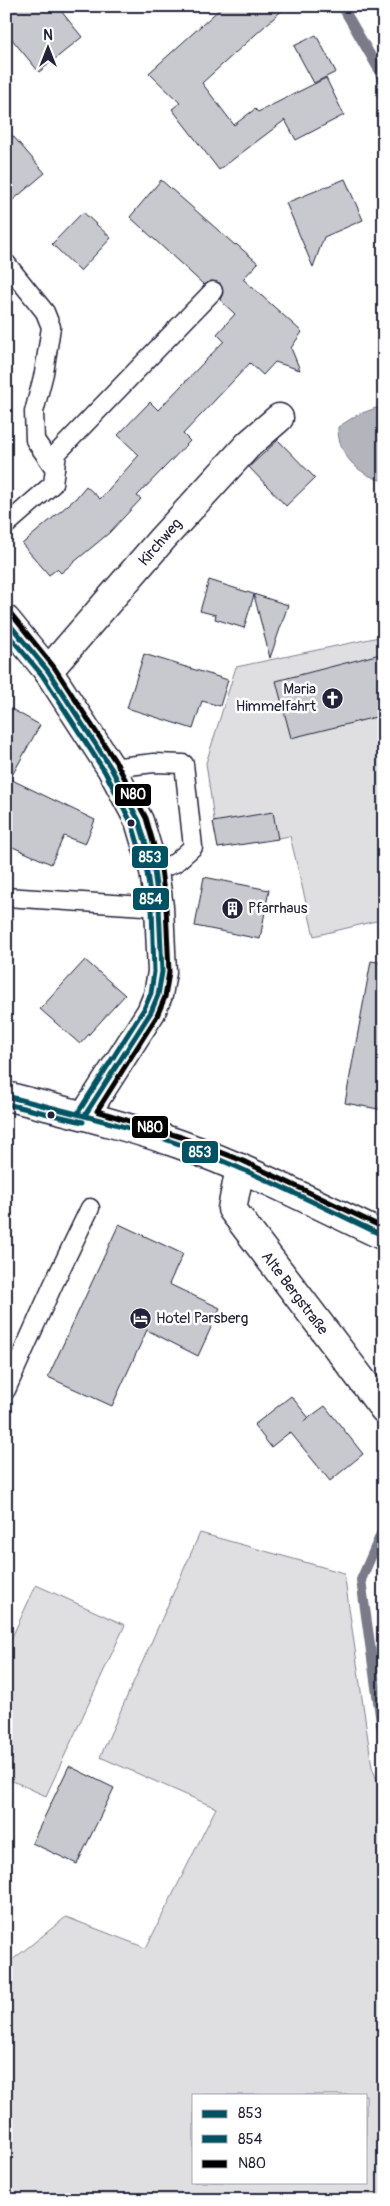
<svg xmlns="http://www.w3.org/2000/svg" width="390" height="2206" viewBox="0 0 390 2206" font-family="Pangolin,sans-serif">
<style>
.green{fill:#dfdfe2;stroke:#80808e;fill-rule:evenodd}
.water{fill:#b4b4bc;stroke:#7a7a88}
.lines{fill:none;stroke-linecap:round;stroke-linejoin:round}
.stream{stroke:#7a7a88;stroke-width:10}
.building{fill:#c8c8cf;stroke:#22223b}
.lane-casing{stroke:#22223b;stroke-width:21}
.street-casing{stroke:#22223b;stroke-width:31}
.secondary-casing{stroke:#22223b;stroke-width:31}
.lane{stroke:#fff;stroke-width:18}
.street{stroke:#fff;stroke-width:28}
.secondary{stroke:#fff;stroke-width:28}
.bus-1-casing{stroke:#fff;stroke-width:9}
.bus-2-casing{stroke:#fff;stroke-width:9}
.bus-3-casing{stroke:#fff;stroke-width:9}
.bus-1{stroke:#005262;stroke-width:5}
.bus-2{stroke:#005262;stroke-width:5}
.bus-3{stroke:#000;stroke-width:5}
.bus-dot{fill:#22223b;stroke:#fff;stroke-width:2}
.labels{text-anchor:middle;stroke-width:5;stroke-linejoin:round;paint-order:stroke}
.street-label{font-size:15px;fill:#22223b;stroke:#fff}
.poi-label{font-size:15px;fill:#22223b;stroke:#fff;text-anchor:start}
.line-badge{stroke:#fff;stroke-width:2}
.badge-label{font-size:14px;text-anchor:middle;font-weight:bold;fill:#fff}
</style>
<rect width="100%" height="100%" fill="#fff"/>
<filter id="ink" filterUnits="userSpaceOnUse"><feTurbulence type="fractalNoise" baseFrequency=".02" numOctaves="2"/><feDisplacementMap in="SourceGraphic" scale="10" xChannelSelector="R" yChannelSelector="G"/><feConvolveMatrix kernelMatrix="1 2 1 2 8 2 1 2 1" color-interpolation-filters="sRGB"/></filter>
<g filter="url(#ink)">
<g class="green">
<polygon points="384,636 384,919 314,936 290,836 218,848 206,763 236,667"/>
<path d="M 200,1533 L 344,1573 L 372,1767 L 384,1799 L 384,2200 L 6,2200 L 6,1965 L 66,1917 L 146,1948 L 216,1808 L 100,1757 ZM 194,2095 L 366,2095 L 366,2182 L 194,2182 Z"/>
<polygon points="36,1585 125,1625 46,1796 6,1778 6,1650"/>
</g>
<path class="water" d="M 384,405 L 384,481 C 358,475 337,454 338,427 L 357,415 Z"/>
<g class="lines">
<g class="stream">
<polyline points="342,6 379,70 384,87"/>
<polyline points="384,1527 361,1580 384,1744"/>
</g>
</g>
<g class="building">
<polygon points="6,6 57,6 82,37 39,72 6,32"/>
<polygon points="223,6 287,6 202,83 234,125 255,109 258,112 326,78 344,115 296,140 285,120 219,170 172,109 180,103 149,73"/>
<polygon points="316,35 336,72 314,83 294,46"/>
<polygon points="6,128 45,173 6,206"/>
<polygon points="345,179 363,220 324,237 313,267 286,203"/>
<polygon points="161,180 235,245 236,244 258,263 243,279 302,332 291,348 300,370 275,362 263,375 250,363 183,434 190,441 137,496 141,499 109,533 61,573 57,569 49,575 22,544 75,499 86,486 100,499 139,455 118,435 150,402 158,410 183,384 224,341 217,334 235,314 220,300 223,293 220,283 211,281 204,285 130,217"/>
<polygon points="83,212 111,238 80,271 52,244"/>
<polygon points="278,440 315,478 286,506 249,467"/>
<polygon points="209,580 288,605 270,658 254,595 244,628 215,619 216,615 200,611"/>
<polygon points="384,653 384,715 291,738 276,681"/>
<polygon points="144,654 228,680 220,706 202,701 193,729 127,708"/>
<polygon points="6,706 40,725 10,779 95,820 85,844 64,836 51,864 6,844"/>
<polygon points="273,812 278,839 218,848 213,822"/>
<polygon points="204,877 269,890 260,939 195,926"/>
<polygon points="85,960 125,995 80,1044 40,1009"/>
<polygon points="371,961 384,963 384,1110 345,1103"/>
<polygon points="119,1224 183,1254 169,1284 220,1308 198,1356 147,1330 112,1406 48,1377"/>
<polygon points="291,1396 309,1418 303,1422 325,1406 363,1454 330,1481 290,1432 271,1447 254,1425"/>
<polygon points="69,1766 114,1788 77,1864 32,1843"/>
</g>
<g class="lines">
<defs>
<g id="lane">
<polyline points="6,263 45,312 51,327 44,373 34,412 35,440 55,469"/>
<polyline points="6,525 53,484 57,453 213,291"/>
<polyline points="111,768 154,763 184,764 193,847 175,863 154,871"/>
<polyline points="6,897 159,907"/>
<polyline points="6,1390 53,1285 90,1208"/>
</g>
<g id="street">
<polyline points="6,620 48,671 111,768 139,821 154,871 159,907 162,972 158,995 151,1012 85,1115"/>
<polyline points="48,671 162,539 249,444 279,418"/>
<polyline points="240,1168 232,1209 384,1409"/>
</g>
<path id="secondary" d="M 6,1096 C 64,1111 122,1124 179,1144 C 249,1169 316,1204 384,1236"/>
</defs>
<use href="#lane" class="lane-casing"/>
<use href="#street" class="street-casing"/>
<use href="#secondary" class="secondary-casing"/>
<use href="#lane" class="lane"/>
<use href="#street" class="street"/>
<use href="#secondary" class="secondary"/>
<defs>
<g id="bus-1">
<polyline points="6,620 48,671 111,768 139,821 154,871 159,907 162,972 158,995 151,1012 85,1115"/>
<path d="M 6,1096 C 64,1111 122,1124 179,1144 C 249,1169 316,1204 384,1236"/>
</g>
<g id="bus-2">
<polyline points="6,632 42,675 105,772 132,824 147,873 152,908 154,972 151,993 144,1009 79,1111"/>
<polyline points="6,1104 83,1122"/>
</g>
<polyline id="bus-3" points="12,615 54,667 117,764 146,818 161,870 166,907 169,972 165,997 157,1016 97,1111 181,1137 243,1161 384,1228"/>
</defs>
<use href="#bus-1" class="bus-1-casing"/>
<use href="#bus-2" class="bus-2-casing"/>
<use href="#bus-3" class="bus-3-casing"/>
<use href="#bus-1" class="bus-1"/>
<use href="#bus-2" class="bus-2"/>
<use href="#bus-3" class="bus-3"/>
</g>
</g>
<defs>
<symbol id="church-disc" viewBox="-11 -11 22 22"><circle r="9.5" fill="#22223b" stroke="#fff"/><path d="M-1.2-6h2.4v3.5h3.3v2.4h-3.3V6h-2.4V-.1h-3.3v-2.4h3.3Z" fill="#fff"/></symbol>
<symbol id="building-disc" viewBox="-11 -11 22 22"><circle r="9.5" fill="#22223b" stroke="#fff"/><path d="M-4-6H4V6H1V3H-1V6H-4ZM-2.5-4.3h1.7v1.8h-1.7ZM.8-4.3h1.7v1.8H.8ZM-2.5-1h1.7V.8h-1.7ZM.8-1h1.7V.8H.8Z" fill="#fff"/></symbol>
<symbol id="hotel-disc" viewBox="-11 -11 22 22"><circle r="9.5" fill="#22223b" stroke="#fff"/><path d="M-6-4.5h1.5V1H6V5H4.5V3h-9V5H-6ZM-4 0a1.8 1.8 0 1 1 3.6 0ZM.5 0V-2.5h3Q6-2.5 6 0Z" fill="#fff"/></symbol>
</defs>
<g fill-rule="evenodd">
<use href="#church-disc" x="320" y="686" width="25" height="25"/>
<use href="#building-disc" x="220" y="896" width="25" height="25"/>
<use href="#hotel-disc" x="128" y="1306" width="25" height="25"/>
</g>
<g class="bus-dot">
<circle cx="131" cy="823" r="4.5"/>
<circle cx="51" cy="1115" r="4.5"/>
</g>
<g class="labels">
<g class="street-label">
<text transform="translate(160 542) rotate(-49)" y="5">Kirchweg</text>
<text transform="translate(295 1293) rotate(53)" y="5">Alte Bergstraße</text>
</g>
<g class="poi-label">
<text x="316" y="694" text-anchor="end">Maria<tspan x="316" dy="17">Himmelfahrt</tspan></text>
<text x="248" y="913">Pfarrhaus</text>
<text x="156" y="1323">Hotel Parsberg</text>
</g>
</g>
<g class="line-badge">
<rect x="114" y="783" width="38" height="24" rx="5" fill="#000"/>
<rect x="131" y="845" width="38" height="24" rx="5" fill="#005262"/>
<rect x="132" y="887" width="38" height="24" rx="5" fill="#005262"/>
<rect x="131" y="1115" width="38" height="24" rx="5" fill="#000"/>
<rect x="181" y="1140" width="38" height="24" rx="5" fill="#005262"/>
</g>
<g class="badge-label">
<text x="133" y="799">N80</text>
<text x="150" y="862">853</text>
<text x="151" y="904">854</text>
<text x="150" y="1132">N80</text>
<text x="200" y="1157">853</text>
</g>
<rect width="390" height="2206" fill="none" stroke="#fff" stroke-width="25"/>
<rect x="12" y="12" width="365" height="2181" fill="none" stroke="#22223b" stroke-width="2" filter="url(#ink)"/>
<rect x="192" y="2094" width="175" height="90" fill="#ffffff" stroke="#a7a7b1"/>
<rect x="202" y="2110" width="25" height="8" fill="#005262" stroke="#a7a7b1"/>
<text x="238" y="2118" font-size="15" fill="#22223b">853</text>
<rect x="202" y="2135" width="25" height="8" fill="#005262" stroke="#a7a7b1"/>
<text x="238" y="2144" font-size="15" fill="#22223b">854</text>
<rect x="202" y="2160" width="25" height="8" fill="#000000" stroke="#a7a7b1"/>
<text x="238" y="2168" font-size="15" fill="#22223b">N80</text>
<g transform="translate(48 48)" stroke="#ffffff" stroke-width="4" paint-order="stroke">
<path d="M0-4L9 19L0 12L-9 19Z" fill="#22223b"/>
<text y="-8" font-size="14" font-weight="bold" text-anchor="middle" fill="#22223b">N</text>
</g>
</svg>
